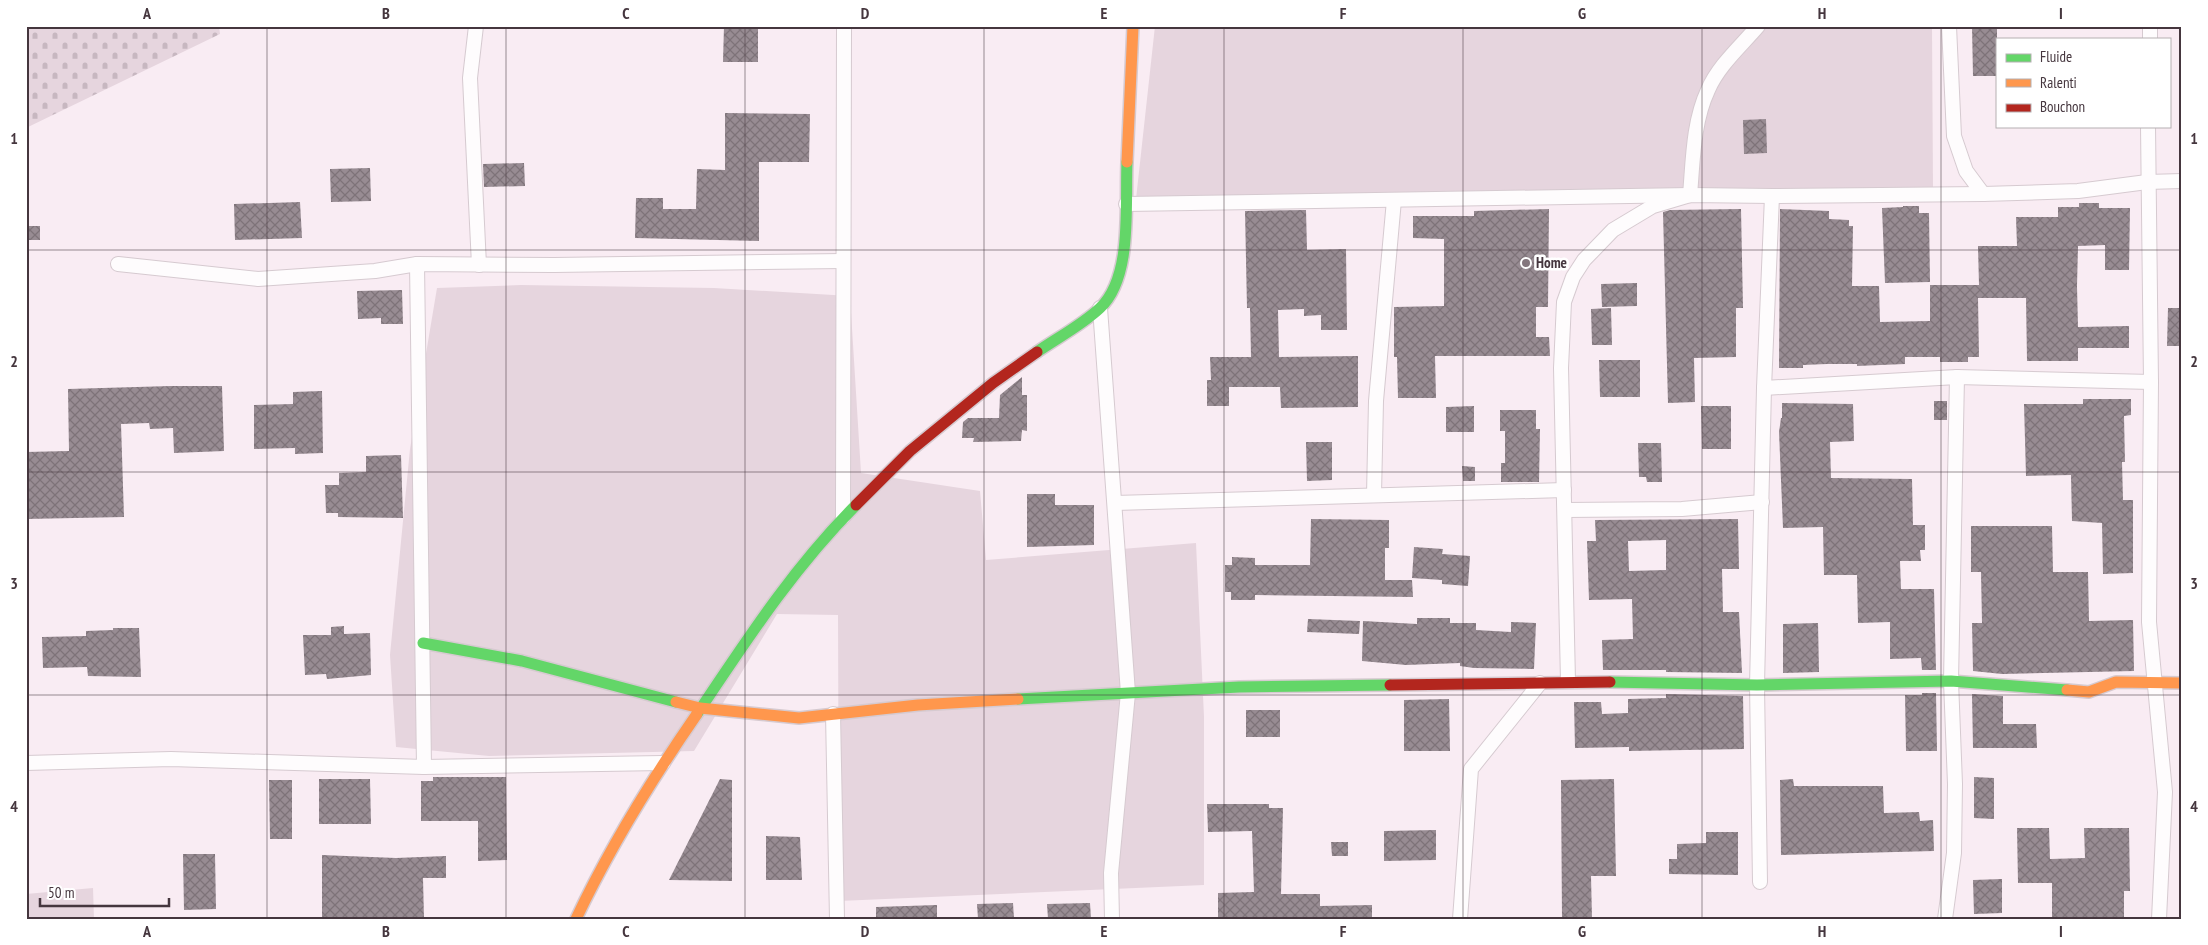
<svg xmlns="http://www.w3.org/2000/svg" width="2208" height="945" viewBox="0 0 2208 945" font-family="'PT Sans Narrow',sans-serif">
<style>
.grass{fill:#e6d5de}
.cemetery{fill:url(#cemetery-stones)}
.building{fill:url(#building-cross-hatch);fill-rule:evenodd}
.lines{fill:none;stroke-linecap:round;stroke-linejoin:round}
.street-casing{stroke:#d6cad0;stroke-width:16}
.fast-casing{stroke:#d6cad0;stroke-width:14}
.slow-casing{stroke:#d6cad0;stroke-width:14}
.jam-casing{stroke:#d6cad0;stroke-width:14}
.street{stroke:#fefcfd;stroke-width:14}
.fast{stroke:#63d668;stroke-width:11}
.slow{stroke:#ff974d;stroke-width:11}
.jam{stroke:#b3261e;stroke-width:11}
.grid{fill:none;stroke:#45363e;stroke-width:1;stroke-opacity:0.55}
.poi-dot{fill:#84767d;stroke:#fff;stroke-width:2}
.labels{text-anchor:middle;stroke-width:5;stroke-linejoin:round;paint-order:stroke}
.poi-label{font-size:15px;font-weight:bold;fill:#45363e;stroke:#fff;text-anchor:start}
.neatline{fill:none;stroke:#45363e;stroke-width:2}
.grid-label{font-size:16px;text-anchor:middle;font-weight:bold;fill:#45363e}
</style>
<defs>
<pattern id="cemetery-stones" width="16" height="16" patternUnits="userSpaceOnUse" patternTransform="scale(1.25)"><rect width="16" height="16" fill="#e6d5de"/><path d="M2 7V4a2 2 0 0 1 4 0v3zM10 15v-3a2 2 0 0 1 4 0v3z" fill="#c7b7c0"/></pattern>
<pattern id="building-cross-hatch" width="8" height="8" patternUnits="userSpaceOnUse" patternTransform="scale(1.25)"><rect width="8" height="8" fill="#988c93"/><path d="M0 0l8 8M0 8l8-8" fill="none" stroke="#7e7379"/></pattern>
</defs>
<rect width="100%" height="100%" fill="#f9ecf3"/>
<g class="grass">
<polygon points="1155,26 1932,26 1933,188 1136,199"/>
<polygon points="521,285 714,288 850,296 861,473 980,491 986,560 1196,543 1204,717 1204,885 839,901 838,615 777,614 694,751 489,756 396,747 390,655 410,449 437,288"/>
<polygon points="93,888 94,919 26,919 26,894"/>
</g>
<polygon class="cemetery" points="26,26 219,26 220,34 26,128"/>
<g class="building">
<polygon points="724,26 754,26 754,29 758,28 758,62 723,62"/>
<polygon points="1972,26 1997,26 1997,76 1973,76"/>
<polygon points="725,113 810,114 809,162 759,162 759,241 635,238 636,198 663,198 663,209 696,209 697,169 725,170"/>
<polygon points="1766,119 1767,153 1744,154 1743,120"/>
<polygon points="524,163 525,186 484,187 483,164"/>
<polygon points="370,168 371,201 331,202 330,169"/>
<polygon points="300,202 302,238 235,240 234,204"/>
<polygon points="2079,203 2099,203 2099,208 2130,208 2129,270 2105,270 2105,245 2078,246 2077,286 2078,327 2129,326 2129,348 2078,348 2078,361 2027,361 2026,298 1978,298 1979,357 1968,357 1968,362 1940,362 1940,357 1905,357 1905,364 1857,366 1857,364 1827,364 1803,365 1803,368 1779,368 1780,209 1829,211 1829,219 1849,220 1849,226 1853,226 1852,286 1879,286 1880,322 1930,321 1930,285 1979,285 1978,246 2017,246 2016,217 2058,217 2058,207 2079,207"/>
<polygon points="1903,206 1919,206 1919,213 1929,213 1930,282 1885,283 1882,208 1903,207"/>
<polygon points="1549,209 1548,307 1536,307 1536,337 1549,337 1550,356 1435,356 1436,398 1398,398 1397,357 1394,357 1394,307 1444,306 1444,239 1413,238 1413,216 1474,216 1474,211"/>
<polygon points="1741,209 1743,308 1736,308 1736,357 1694,358 1695,402 1668,403 1663,212 1670,210"/>
<polygon points="1306,210 1307,250 1346,249 1347,330 1321,330 1321,315 1304,316 1304,309 1278,310 1279,357 1358,356 1358,407 1281,408 1280,387 1229,387 1229,406 1207,406 1207,380 1211,380 1210,357 1251,357 1250,308 1247,308 1245,211"/>
<rect x="26" y="226" width="14" height="14"/>
<polygon points="1637,283 1637,306 1602,307 1601,284"/>
<polygon points="402,290 403,324 381,324 381,318 358,319 357,291"/>
<polygon points="1611,308 1612,345 1592,345 1591,309"/>
<polygon points="2168,308 2182,308 2182,346 2167,346"/>
<polygon points="1599,360 1640,360 1640,397 1600,397"/>
<polygon points="1022,377 1022,395 1027,395 1027,431 1022,430 1021,441 973,442 974,438 962,438 963,422 968,418 999,418 1000,395"/>
<polygon points="171,386 222,386 224,451 174,453 173,428 150,429 149,423 121,424 124,517 26,519 26,452 69,451 68,389"/>
<polygon points="322,391 323,453 295,454 295,448 254,449 254,405 293,404 293,392"/>
<polygon points="2083,399 2131,399 2131,415 2124,416 2125,462 2122,462 2123,500 2133,500 2133,573 2103,574 2102,523 2072,521 2071,475 2026,476 2024,404 2083,404"/>
<rect x="1934" y="401" width="13" height="19"/>
<polygon points="1782,403 1853,404 1854,441 1830,442 1831,478 1912,479 1913,525 1925,525 1925,550 1920,550 1921,561 1900,561 1901,589 1934,589 1936,670 1922,670 1921,658 1890,659 1890,622 1858,623 1857,575 1824,575 1823,527 1783,528 1779,432 1781,418 1782,418"/>
<polygon points="1474,406 1474,432 1446,432 1446,407"/>
<polygon points="1701,406 1731,406 1731,449 1702,449"/>
<polygon points="1500,410 1536,410 1536,429 1540,429 1539,482 1501,482 1501,463 1505,463 1505,431 1500,431"/>
<polygon points="1306,442 1332,442 1332,480 1307,481"/>
<polygon points="1638,443 1661,443 1662,482 1647,482 1646,477 1639,477"/>
<polygon points="401,455 403,518 338,517 338,513 326,513 325,485 339,485 339,473 366,472 366,456"/>
<polygon points="1462,466 1475,467 1475,481 1463,481"/>
<polygon points="1027,494 1055,494 1055,505 1094,505 1094,545 1027,547"/>
<polygon points="1311,519 1389,520 1389,548 1385,548 1385,580 1412,580 1413,597 1255,595 1255,600 1231,600 1231,592 1225,592 1225,565 1232,565 1232,557 1255,558 1255,565 1310,565"/>
<path d="M 1738,519 L 1739,569 L 1722,569 L 1723,612 L 1739,612 L 1742,673 L 1666,672 L 1666,670 L 1603,670 L 1602,640 L 1633,639 L 1632,599 L 1589,600 L 1587,541 L 1596,541 L 1595,520 ZM 1666,540 L 1666,570 L 1629,571 L 1628,541 Z"/>
<polygon points="1971,526 2052,526 2053,572 2088,572 2089,621 2133,620 2134,671 2002,674 1973,671 1972,623 1982,623 1981,572 1971,572"/>
<polygon points="1414,547 1443,549 1442,554 1470,556 1468,586 1442,584 1442,580 1412,578"/>
<polygon points="1417,618 1450,618 1450,623 1476,623 1476,630 1511,632 1511,622 1536,623 1534,669 1474,668 1460,666 1460,663 1406,665 1362,661 1363,621 1417,624"/>
<polygon points="1308,619 1360,621 1359,634 1307,632"/>
<polygon points="1818,623 1819,672 1783,673 1783,624"/>
<polygon points="344,626 344,634 370,633 371,675 327,679 326,674 305,675 303,635 331,635 331,627"/>
<polygon points="113,628 139,628 141,677 88,676 87,667 43,668 42,637 86,636 86,631 113,630"/>
<polygon points="1922,693 1936,693 1937,751 1906,751 1905,695 1922,695"/>
<polygon points="1666,694 1743,696 1744,749 1629,751 1629,747 1575,748 1574,702 1601,702 1602,714 1628,713 1628,699 1666,698"/>
<polygon points="1972,694 2003,696 2003,724 2036,724 2037,748 1973,748"/>
<polygon points="1449,699 1450,751 1404,751 1404,700"/>
<rect x="1246" y="710" width="34" height="27"/>
<polygon points="433,777 506,777 507,860 478,861 478,821 421,821 421,781 433,781"/>
<polygon points="1974,777 1994,778 1994,819 1974,818"/>
<polygon points="319,779 370,779 371,824 319,824"/>
<polygon points="720,779 732,780 732,881 669,880"/>
<polygon points="1614,779 1616,876 1591,876 1592,919 1562,919 1561,780"/>
<polygon points="1793,779 1794,786 1883,786 1884,813 1919,812 1920,821 1933,820 1934,851 1781,855 1780,780"/>
<polygon points="269,780 292,780 292,839 270,839"/>
<polygon points="1207,804 1269,804 1269,808 1283,808 1281,894 1320,894 1320,906 1372,905 1372,919 1218,919 1218,893 1254,892 1252,831 1208,832"/>
<polygon points="2017,828 2049,828 2050,859 2085,858 2084,828 2129,828 2130,891 2124,891 2124,919 2052,919 2052,883 2018,883"/>
<polygon points="1436,830 1436,860 1384,861 1384,831"/>
<polygon points="1706,832 1738,832 1738,875 1669,874 1669,859 1677,859 1677,844 1706,843"/>
<polygon points="766,836 800,837 802,880 766,880"/>
<polygon points="1331,842 1348,842 1348,856 1332,856"/>
<polygon points="183,854 215,854 216,909 184,910"/>
<polygon points="322,855 396,858 446,856 446,878 423,878 424,919 322,919"/>
<polygon points="2002,879 2002,913 1974,914 1973,880"/>
<polygon points="1013,903 1014,919 978,919 977,904"/>
<polygon points="1090,903 1091,919 1048,919 1047,904"/>
<polygon points="937,905 937,919 876,919 876,907"/>
</g>
<g class="lines">
<defs>
<g id="street">
<polyline points="476,26 470,78 479,265"/>
<polyline points="1949,26 1954,136 1966,171 1983,194"/>
<polyline points="2150,39 2150,26"/>
<polyline points="2148,126 2151,382 2149,622 2165,792 2159,919"/>
<polyline points="1126,204 1690,195 1772,196 1983,194 2078,191 2147,182 2182,181"/>
<polyline points="118,264 258,279 375,271 417,264 554,265 843,261"/>
<polyline points="417,264 424,767"/>
<polyline points="1100,308 1128,693 1111,873 1112,919"/>
<polyline points="1764,388 1957,377 2151,382"/>
<polyline points="1374,495 1376,401 1394,200"/>
<polyline points="1115,503 1564,490"/>
<polyline points="1565,510 1682,509 1762,502"/>
<polyline points="843,517 844,26"/>
<path d="M 1568,681 L 1561,368 L 1564,302 L 1573,277 L 1584,260 L 1613,230 L 1653,206 L 1690,195 C 1693,160 1693,122 1708,90 C 1718,66 1741,46 1758,26"/>
<polyline points="833,714 837,919"/>
<polyline points="26,763 171,759 424,767 663,763"/>
<polyline points="1760,882 1757,685 1764,388 1772,196"/>
<polyline points="1460,919 1471,769 1540,683"/>
<polyline points="1945,919 1954,853 1955,784 1951,681 1957,377"/>
</g>
<g id="fast">
<path d="M 1037,352 C 1057,338 1082,325 1100,308 C 1133,277 1125,205 1127,162"/>
<polyline points="423,643 522,661 676,702"/>
<polyline points="1610,682 1757,685 1951,681 2067,690"/>
<polyline points="1018,699 1239,687 1390,685"/>
<path d="M 697,714 C 746,641 793,568 856,505"/>
</g>
<g id="slow">
<polyline points="1127,162 1133,26"/>
<polyline points="2067,690 2089,692 2116,682 2182,683"/>
<polyline points="676,702 700,708 799,718 918,705 1018,699"/>
<path d="M 576,919 C 610,847 652,779 697,714"/>
</g>
<g id="jam">
<polyline points="856,505 910,451 993,383 1037,352"/>
<polyline points="1390,685 1610,682"/>
</g>
</defs>
<use href="#street" class="street-casing"/>
<use href="#fast" class="fast-casing"/>
<use href="#slow" class="slow-casing"/>
<use href="#jam" class="jam-casing"/>
<use href="#street" class="street"/>
<use href="#fast" class="fast"/>
<use href="#slow" class="slow"/>
<use href="#jam" class="jam"/>
</g>
<path class="grid" d="M 267,26 L 267,919M 506,26 L 506,919M 745,26 L 745,919M 984,26 L 984,919M 1224,26 L 1224,919M 1463,26 L 1463,919M 1702,26 L 1702,919M 1941,26 L 1941,919M 26,250 L 2182,250M 26,472 L 2182,472M 26,695 L 2182,695"/>
<circle class="poi-dot" cx="1526" cy="263" r="5"/>
<g class="labels">
<g class="poi-label">
<text x="1536" y="268">Home</text>
</g>
</g>
<rect width="2208" height="945" fill="none" stroke="#ffffff" stroke-width="55"/>
<rect x="1996" y="38" width="175" height="90" fill="#ffffff" stroke="#b5afb2"/>
<rect x="2006" y="54" width="25" height="8" fill="#63d668" stroke="#b5afb2"/>
<text x="2040" y="62" font-size="15" fill="#45363e">Fluide</text>
<rect x="2006" y="79" width="25" height="8" fill="#ff974d" stroke="#b5afb2"/>
<text x="2040" y="88" font-size="15" fill="#45363e">Ralenti</text>
<rect x="2006" y="104" width="25" height="8" fill="#b3261e" stroke="#b5afb2"/>
<text x="2040" y="112" font-size="15" fill="#45363e">Bouchon</text>
<path d="M40 898v8h129v-8" fill="none" stroke="#45363e" stroke-width="2.5"/>
<text x="48" y="898" font-size="15" fill="#45363e" stroke="#ffffff" stroke-width="4" paint-order="stroke">50 m</text>
<rect x="28" y="28" width="2152" height="890" class="neatline"/>
<g class="grid-label">
<text x="147" y="19">A</text>
<text x="386" y="19">B</text>
<text x="626" y="19">C</text>
<text x="865" y="19">D</text>
<text x="1104" y="19">E</text>
<text x="1343" y="19">F</text>
<text x="1582" y="19">G</text>
<text x="1822" y="19">H</text>
<text x="2061" y="19">I</text>
<text x="14" y="144">1</text>
<text x="2194" y="144">1</text>
<text x="14" y="367">2</text>
<text x="2194" y="367">2</text>
<text x="14" y="589">3</text>
<text x="2194" y="589">3</text>
<text x="14" y="812">4</text>
<text x="2194" y="812">4</text>
<text x="147" y="937">A</text>
<text x="386" y="937">B</text>
<text x="626" y="937">C</text>
<text x="865" y="937">D</text>
<text x="1104" y="937">E</text>
<text x="1343" y="937">F</text>
<text x="1582" y="937">G</text>
<text x="1822" y="937">H</text>
<text x="2061" y="937">I</text>
</g>
</svg>
